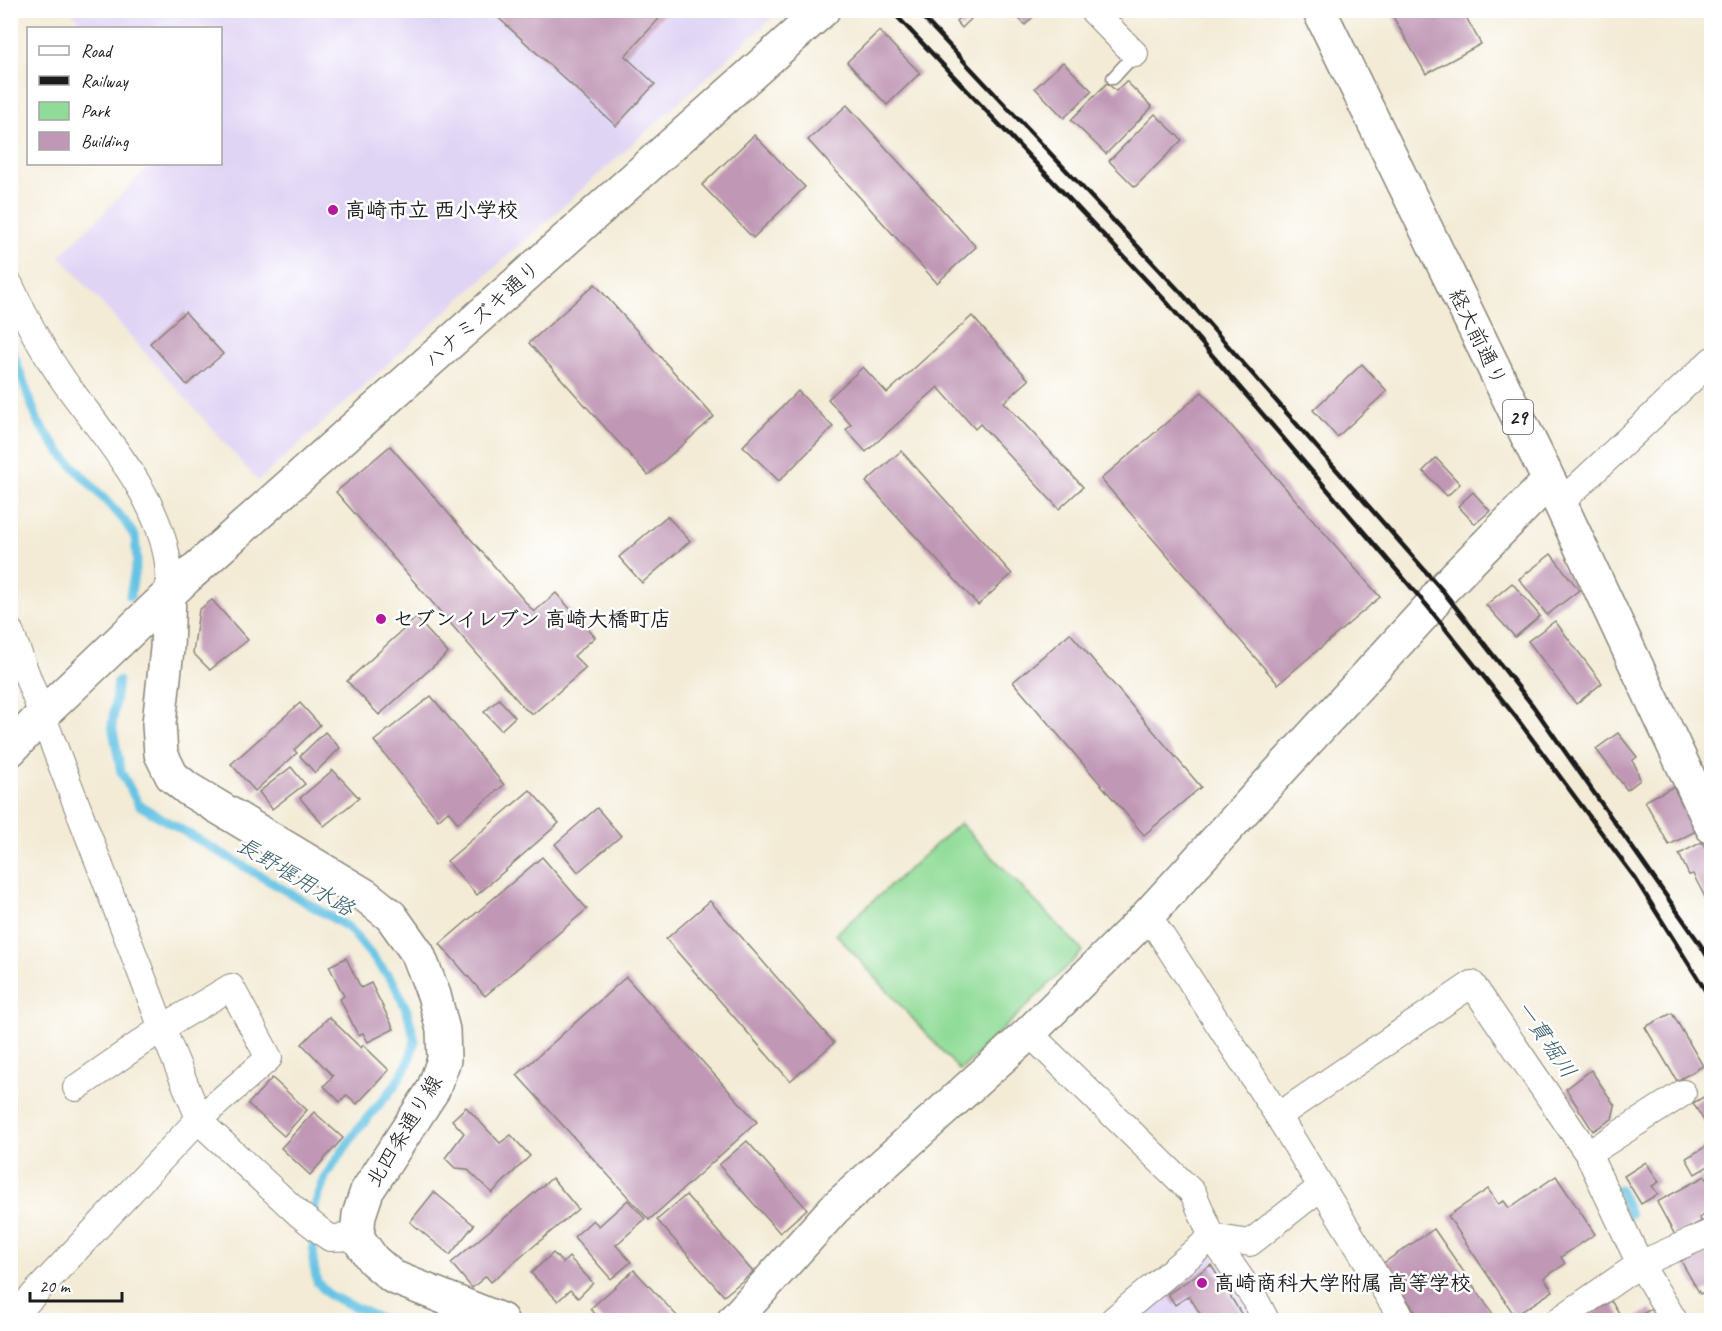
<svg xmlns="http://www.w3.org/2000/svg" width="1722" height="1331" viewBox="0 0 1722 1331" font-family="Caveat,'Klee One',sans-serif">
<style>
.built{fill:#e0d4f4}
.green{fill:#90db97;stroke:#567c5a;stroke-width:1.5}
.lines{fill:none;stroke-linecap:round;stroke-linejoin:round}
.stream{stroke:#66c3e4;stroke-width:9}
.building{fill:#c097b5}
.lane-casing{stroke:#888479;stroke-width:15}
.street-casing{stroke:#888479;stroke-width:28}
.secondary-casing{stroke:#888479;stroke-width:36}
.primary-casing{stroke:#888479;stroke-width:36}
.lane{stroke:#fff;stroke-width:12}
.street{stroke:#fff;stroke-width:26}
.secondary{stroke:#fff;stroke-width:33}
.primary{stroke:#fff;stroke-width:33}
.rail{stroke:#1c1c1c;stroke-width:4.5}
.poi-dot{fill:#b5179e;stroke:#fff;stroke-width:2}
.labels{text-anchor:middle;stroke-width:5;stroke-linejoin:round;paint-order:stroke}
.shield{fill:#fff;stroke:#606060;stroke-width:1.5}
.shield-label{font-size:20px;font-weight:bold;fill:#1c1c1c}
.poi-label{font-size:21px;font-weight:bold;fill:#1c1c1c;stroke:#fff;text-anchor:start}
.street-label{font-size:21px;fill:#1c1c1c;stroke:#fff}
.water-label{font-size:22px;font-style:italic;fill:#3a5f6c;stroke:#fff}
</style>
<rect width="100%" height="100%" fill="#fff"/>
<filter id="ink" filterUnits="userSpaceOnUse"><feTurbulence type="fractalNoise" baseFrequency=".0167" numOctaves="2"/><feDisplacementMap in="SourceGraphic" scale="12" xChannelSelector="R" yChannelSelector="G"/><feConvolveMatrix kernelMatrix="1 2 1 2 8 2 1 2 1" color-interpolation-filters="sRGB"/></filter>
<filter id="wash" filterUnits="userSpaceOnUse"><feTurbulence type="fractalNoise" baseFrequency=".008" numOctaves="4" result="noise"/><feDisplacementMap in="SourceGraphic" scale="24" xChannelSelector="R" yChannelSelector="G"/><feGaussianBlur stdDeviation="1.35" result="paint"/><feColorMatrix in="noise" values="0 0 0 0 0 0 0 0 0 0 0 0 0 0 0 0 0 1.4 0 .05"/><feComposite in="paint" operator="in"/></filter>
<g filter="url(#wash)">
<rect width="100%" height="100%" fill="#f3ebd6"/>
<g class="built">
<polygon points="70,11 780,11 258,481 60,256 152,164 220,164 220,28 88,28"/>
<polygon points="1207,1247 1257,1320 1125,1320"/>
</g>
<polygon class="green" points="960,823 1083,951 960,1071 836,934"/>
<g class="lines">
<g class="stream">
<polyline points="10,345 38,422 60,452 124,520 135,537 137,561 130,596"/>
<polyline points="118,681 112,725 121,772 139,805 348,927 394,983 407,1011 415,1041 408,1063 394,1087 358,1129 326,1175 315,1205 313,1261 317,1282 329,1295 383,1320"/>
<polyline points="1619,1189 1630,1214"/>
</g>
</g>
<g id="blocks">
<g class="building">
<polygon points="490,10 667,10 625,56 655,84 616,126"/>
<polygon points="1011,10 1040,10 1025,25"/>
<polygon points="1389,10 1462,10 1481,44 1426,74"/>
<polygon points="965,12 971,19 962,28 956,21"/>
<polygon points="879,31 920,73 887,105 847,62"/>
<polygon points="1063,62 1092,91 1064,118 1035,88"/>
<polygon points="1126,81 1152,107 1106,154 1071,120 1107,83 1116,91"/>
<polygon points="847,105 976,247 937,283 808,140"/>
<polygon points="1155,114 1182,140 1135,187 1109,161"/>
<polygon points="754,135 805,187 753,238 702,185"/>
<polygon points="595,284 714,417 648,475 529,343"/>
<polygon points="185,312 223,354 187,385 150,343"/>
<polygon points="972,316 1029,380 1004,402 1083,487 1059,509 980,424 975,429 938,387 866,452 846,430 851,425 828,399 863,367 887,393"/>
<polygon points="1362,364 1387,391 1337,437 1313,410"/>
<polygon points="798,391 833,427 779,481 743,446"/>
<polygon points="1202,392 1380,597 1278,684 1101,479"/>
<polygon points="390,446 534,612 556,593 595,637 574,656 586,668 533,714 525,709 336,492"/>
<polygon points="901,451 1012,574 978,605 866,482"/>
<polygon points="1436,458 1460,484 1447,496 1423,471"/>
<polygon points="1473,492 1490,511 1475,524 1458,506"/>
<polygon points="667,516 690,541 642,583 619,557"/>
<polygon points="1551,554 1579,590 1547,615 1519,579"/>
<polygon points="1512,583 1540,616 1515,637 1486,605"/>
<polygon points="212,600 248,640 210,670 193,653 199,610"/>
<polygon points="416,618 448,653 379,715 347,681"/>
<polygon points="1555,621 1602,683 1576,704 1528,641"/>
<polygon points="1070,633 1201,787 1144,835 1013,682"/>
<polygon points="431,696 504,785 458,823 448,811 438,820 374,741"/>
<polygon points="499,699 515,717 501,730 484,712"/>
<polygon points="300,703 320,725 294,750 297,753 255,791 231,764"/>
<polygon points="325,732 340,748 315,773 300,756"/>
<polygon points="1618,733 1637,757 1632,761 1636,767 1640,780 1627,790 1596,749"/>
<polygon points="291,767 305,784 272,809 259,792"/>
<polygon points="333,770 359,798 324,826 300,798"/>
<polygon points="1673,787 1696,831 1669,845 1645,801"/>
<polygon points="530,790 559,823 477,895 447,861"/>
<polygon points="597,808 621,836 578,872 555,844"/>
<polygon points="1702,842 1712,860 1712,902 1708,903 1693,874 1689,875 1679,854"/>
<polygon points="542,857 587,909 485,996 440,944"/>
<polygon points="710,901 834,1043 790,1081 666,939"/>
<polygon points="346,958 361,988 371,983 394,1029 368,1042 363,1033 358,1035 340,999 344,996 329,966"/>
<polygon points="626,977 757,1122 649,1220 517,1075"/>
<polygon points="1672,1013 1703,1066 1677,1081 1645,1027"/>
<polygon points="329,1017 361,1048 363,1045 389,1070 357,1104 347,1095 340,1102 324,1086 333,1076 302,1044"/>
<polygon points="1591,1070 1615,1106 1612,1119 1593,1131 1566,1089"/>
<polygon points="272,1078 307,1110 284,1136 248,1104"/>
<polygon points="1712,1092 1712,1134 1693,1103"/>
<polygon points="466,1107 500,1143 511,1135 530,1156 492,1193 467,1169 455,1168 445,1158 464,1133 452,1120"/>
<polygon points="314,1112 343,1138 310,1175 281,1148"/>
<polygon points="747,1141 807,1209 780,1233 719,1165"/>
<polygon points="1712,1143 1712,1164 1695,1174 1686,1158"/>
<polygon points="1646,1162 1659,1182 1652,1186 1658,1194 1641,1204 1624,1176"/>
<polygon points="1556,1176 1595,1234 1561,1257 1565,1264 1544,1278 1553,1291 1515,1316 1448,1216 1488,1189 1498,1204 1504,1201 1509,1208"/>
<polygon points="1705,1176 1712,1187 1712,1211 1699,1218 1702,1221 1675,1235 1657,1202"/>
<polygon points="552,1178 578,1209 491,1282 486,1276 472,1288 451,1263"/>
<polygon points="434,1192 474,1225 450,1255 410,1222"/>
<polygon points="686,1195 753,1272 724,1296 657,1220"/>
<polygon points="628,1200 645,1219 616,1245 631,1262 611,1279 574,1237 593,1220 599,1226"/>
<polygon points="1434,1229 1497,1320 1421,1320 1382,1264"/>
<polygon points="1712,1242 1712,1288 1700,1294 1681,1261"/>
<polygon points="553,1253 563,1263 569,1257 593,1283 578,1298 570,1290 558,1301 531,1273"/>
<polygon points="1211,1265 1245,1320 1249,1318 1250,1320 1204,1320 1189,1296 1175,1305 1168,1294"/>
<polygon points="634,1270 679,1318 676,1320 602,1320 590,1309"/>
<polygon points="1611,1301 1624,1320 1583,1320"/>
<polygon points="1651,1309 1659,1320 1632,1320"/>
</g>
</g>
</g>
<g filter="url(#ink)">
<use href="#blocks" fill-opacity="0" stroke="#888479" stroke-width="1.5"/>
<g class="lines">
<defs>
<polyline id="lane" points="1113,78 1135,54"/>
<g id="street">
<polyline points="1092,10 1135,54"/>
<path d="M 10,285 C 25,318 43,351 64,381 C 102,434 155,491 167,557 C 169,569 169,582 169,594"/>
<polyline points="1560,503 1712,360"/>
<polyline points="10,631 162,1028 201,1123 300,1215 327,1236 330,1238 357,1237"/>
<polyline points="1148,915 1278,1116 1403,1320"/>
<polyline points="1029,1033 1193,1193 1212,1237 1255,1299 1266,1320"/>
<polyline points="1278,1116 1472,984 1588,1154 1640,1264 1674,1320"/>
<polyline points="1588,1154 1683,1093"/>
<polyline points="10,1320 199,1119 269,1058 231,987 162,1028 76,1088"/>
<polyline points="1113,1320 1212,1237 1250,1243 1321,1187"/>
<polyline points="1559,1320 1640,1264 1712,1232"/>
</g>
<g id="secondary">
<polyline points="169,594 167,649 159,724 161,754 172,776 188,789 366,896 391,916 418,954 434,995 443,1030 444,1060 433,1090 367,1191 359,1215 357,1237 373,1260 393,1277 501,1320"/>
<polyline points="10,750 42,715 186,578 823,10"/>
<polyline points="734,1320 834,1209 1029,1033 1148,915 1429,608 1442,590 1549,481"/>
</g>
<polyline id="primary" points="1319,10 1560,503 1712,827"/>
</defs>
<use href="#lane" class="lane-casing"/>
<use href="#street" class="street-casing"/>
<use href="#secondary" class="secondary-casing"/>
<use href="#primary" class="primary-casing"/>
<use href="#lane" class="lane"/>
<use href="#street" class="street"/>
<use href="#secondary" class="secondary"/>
<use href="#primary" class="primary"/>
<g class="rail">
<polyline points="891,10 1163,298 1429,608 1515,716 1635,878 1712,1001"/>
<polyline points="916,10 1186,298 1442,590 1533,706 1700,944 1712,964"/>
</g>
</g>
</g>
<g class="poi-dot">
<circle cx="333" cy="210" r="6"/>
<circle cx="381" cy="619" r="6"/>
<circle cx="1202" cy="1283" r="6"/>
</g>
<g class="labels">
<rect class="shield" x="1503" y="400" width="30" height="34" rx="4.5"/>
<g class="shield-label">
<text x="1518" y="424">29</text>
</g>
<g class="poi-label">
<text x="345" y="217">高崎市立 西小学校</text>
<text x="393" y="626">セブンイレブン 高崎大橋町店</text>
<text x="1214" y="1290">高崎商科大学附属 高等学校</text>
</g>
<g class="street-label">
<text transform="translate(482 314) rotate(-42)" y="7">ハナミズキ通り</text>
<text transform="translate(1478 337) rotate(64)" y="7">経大前通り</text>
<text transform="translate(404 1131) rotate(-59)" y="7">北四条通り線</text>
</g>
<g class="water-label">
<text transform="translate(296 876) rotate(31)" y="8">長野堰用水路</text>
<text transform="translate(1547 1039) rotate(56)" y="8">一貫堀川</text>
</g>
</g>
<rect width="1722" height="1331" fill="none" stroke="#fff" stroke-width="36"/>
<rect x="27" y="27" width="195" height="138" fill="#ffffff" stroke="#a4a4a4" stroke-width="1.5"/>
<rect x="39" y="46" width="30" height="9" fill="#ffffff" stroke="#a4a4a4" stroke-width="1.5"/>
<text x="81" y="57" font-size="18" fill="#1c1c1c">Road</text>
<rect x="39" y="76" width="30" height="9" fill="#1c1c1c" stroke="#a4a4a4" stroke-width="1.5"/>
<text x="81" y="87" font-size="18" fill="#1c1c1c">Railway</text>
<rect x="39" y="102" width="30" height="18" fill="#90db97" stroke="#a4a4a4" stroke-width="1.5"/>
<text x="81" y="117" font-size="18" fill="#1c1c1c">Park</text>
<rect x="39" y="132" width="30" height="18" fill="#c097b5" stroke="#a4a4a4" stroke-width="1.5"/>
<text x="81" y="147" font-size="18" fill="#1c1c1c">Building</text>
<path d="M30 1292v9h92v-9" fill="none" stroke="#1c1c1c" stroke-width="3"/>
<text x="39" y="1292" font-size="18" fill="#1c1c1c" stroke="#ffffff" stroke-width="4.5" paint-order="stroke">20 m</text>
</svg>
